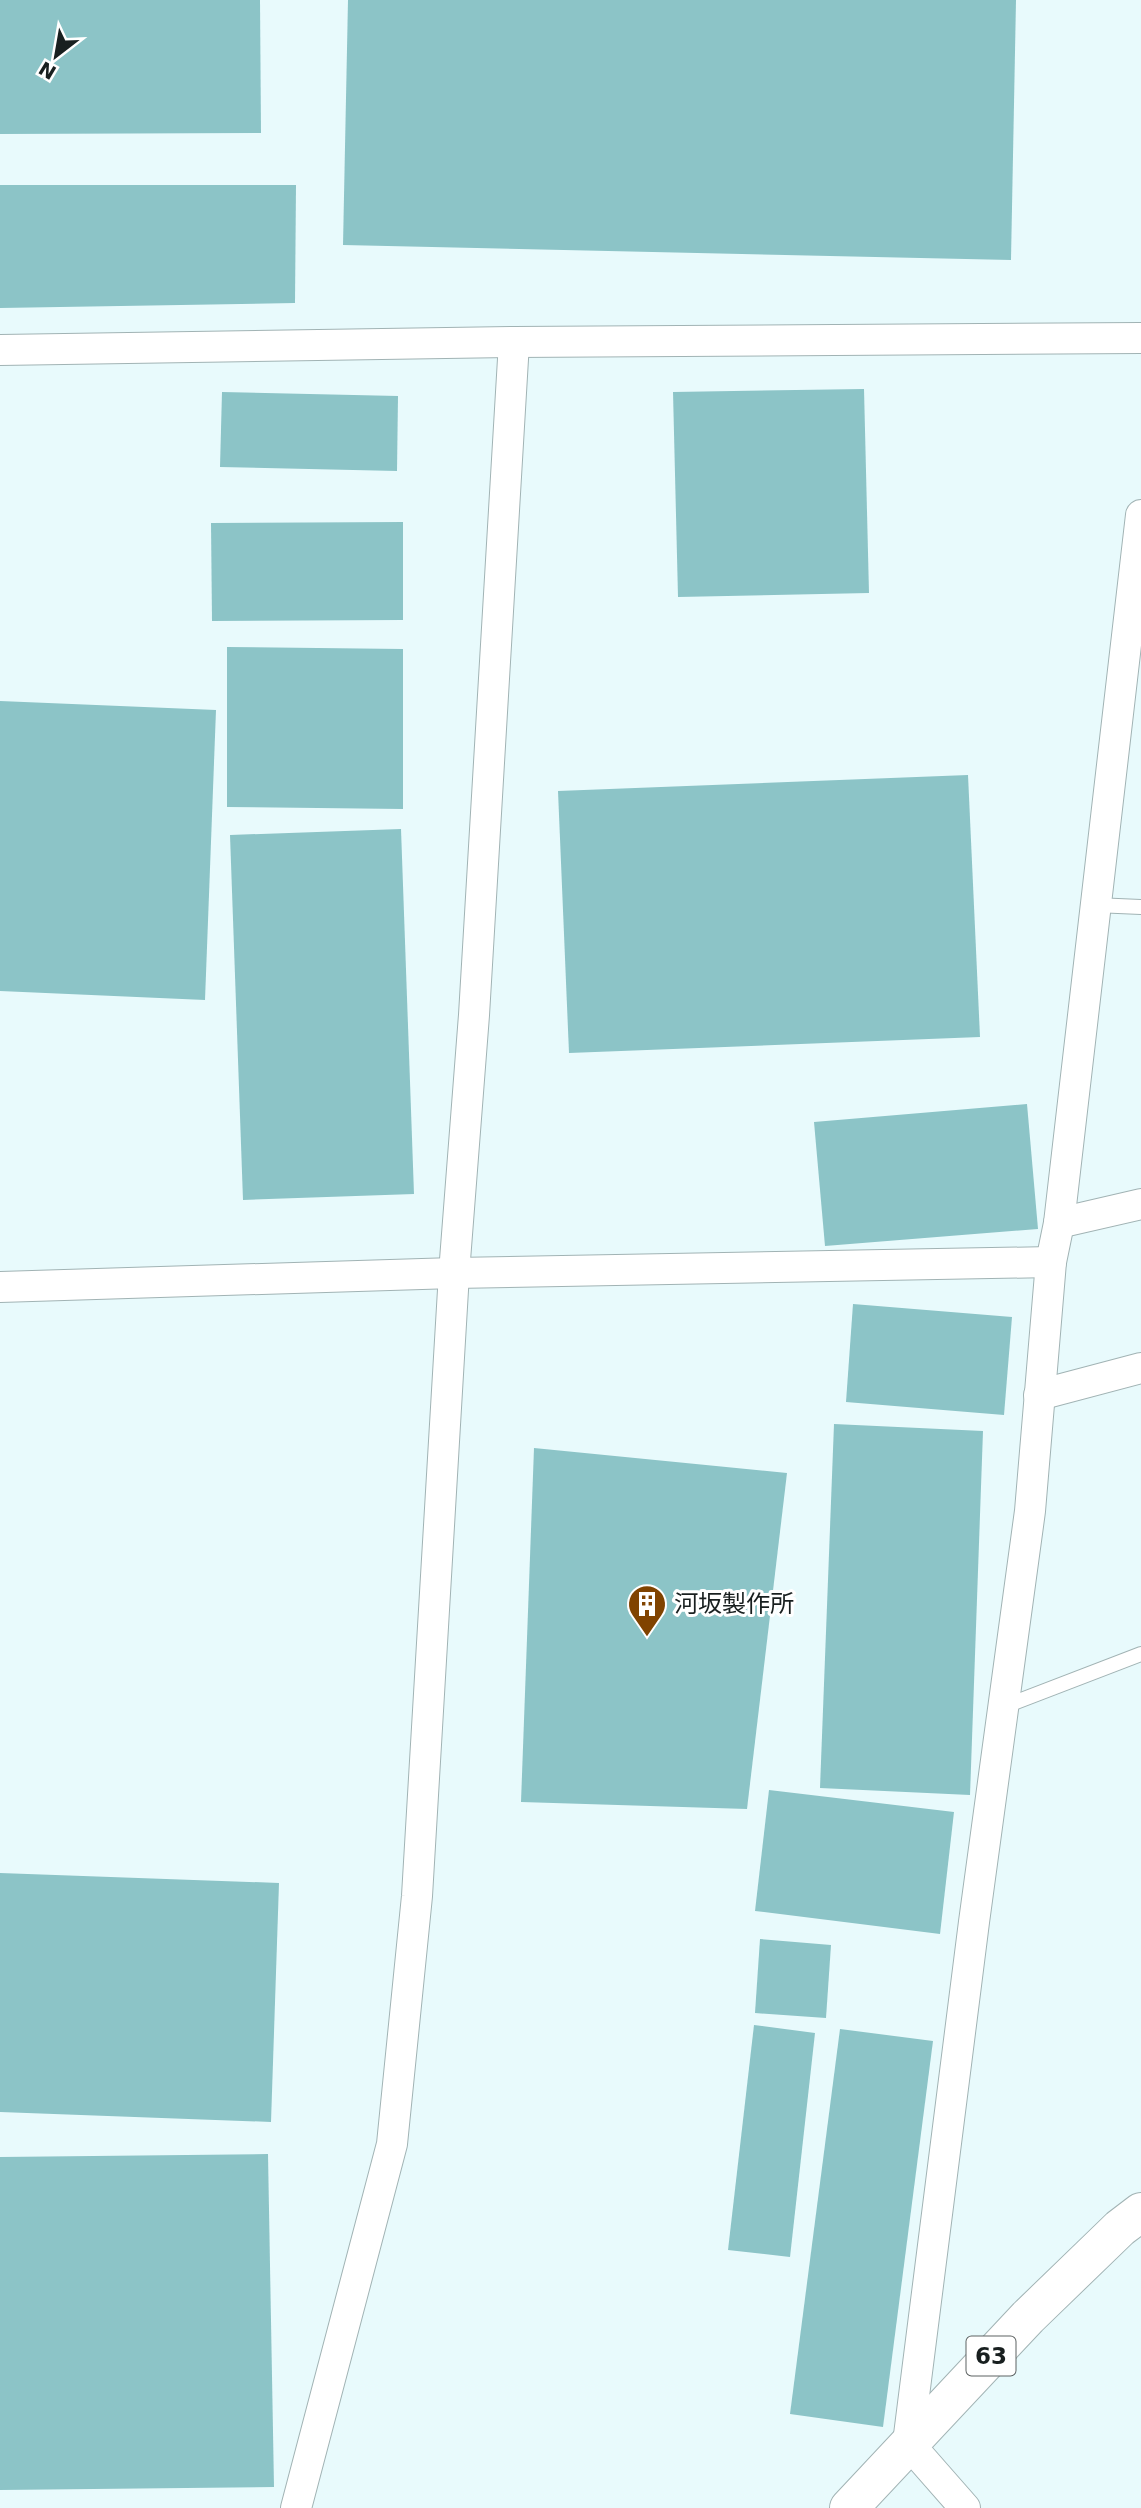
<svg xmlns="http://www.w3.org/2000/svg" width="1141" height="2508" viewBox="0 0 1141 2508" font-family="'DejaVu Sans','Noto Sans JP',sans-serif">
<style>
.building{fill:#8cc4c7}
.lines{fill:none;stroke-linecap:round;stroke-linejoin:round}
.service-casing{stroke:#a1b3b4;stroke-width:16}
.minor-casing{stroke:#a1b3b4;stroke-width:32}
.primary-casing{stroke:#a1b3b4;stroke-width:40}
.service{stroke:#fff;stroke-width:14}
.minor{stroke:#fff;stroke-width:30}
.primary{stroke:#fff;stroke-width:38}
.labels{text-anchor:middle;stroke-width:6;stroke-linejoin:round;paint-order:stroke}
.shield{fill:#fff;stroke:#5d6262;stroke-width:2}
.shield-label{font-size:23px;font-weight:bold;fill:#181f1f}
.poi-label{font-size:24px;fill:#181f1f;stroke:#fff;text-anchor:start}
</style>
<rect width="100%" height="100%" fill="#e8fafc"/>
<g class="building">
<polygon points="0,0 260,0 261,133 0,134"/>
<polygon points="348,0 1016,0 1011,260 343,245"/>
<polygon points="0,185 296,185 295,303 0,308"/>
<polygon points="864,389 869,593 678,597 673,392"/>
<polygon points="222,392 398,396 397,471 220,467"/>
<polygon points="403,522 403,620 212,621 211,523"/>
<polygon points="227,647 403,649 403,809 227,807"/>
<polygon points="0,701 216,710 205,1000 0,991"/>
<polygon points="968,775 980,1037 569,1053 558,791"/>
<polygon points="401,829 414,1194 243,1200 230,835"/>
<polygon points="1027,1104 1038,1229 825,1246 814,1122"/>
<polygon points="853,1304 1012,1317 1004,1415 846,1402"/>
<polygon points="834,1424 983,1431 970,1795 820,1788"/>
<polygon points="534,1448 787,1473 747,1809 521,1802"/>
<polygon points="769,1790 954,1812 940,1934 755,1911"/>
<polygon points="0,1873 279,1883 271,2122 0,2112"/>
<polygon points="760,1939 831,1945 826,2018 755,2013"/>
<polygon points="754,2025 815,2033 790,2257 728,2250"/>
<polygon points="840,2029 933,2041 883,2427 790,2414"/>
<polygon points="268,2154 274,2487 0,2490 0,2157"/>
</g>
<g class="lines">
<defs>
<g id="service">
<polyline points="1095,905 1141,907"/>
<polyline points="1003,1707 1141,1654"/>
</g>
<g id="minor">
<polyline points="0,350 514,342 1141,338"/>
<polyline points="1059,1223 1141,1204"/>
<polyline points="0,1287 454,1273 1051,1262"/>
<polyline points="1039,1395 1141,1368"/>
<polyline points="296,2508 392,2144 417,1896 454,1273 474,1015 514,342"/>
<polyline points="965,2508 908,2443 974,1922 1030,1511 1051,1262 1059,1223 1141,515"/>
</g>
<polyline id="primary" points="849,2508 1028,2317 1120,2228 1141,2212"/>
</defs>
<use href="#service" class="service-casing"/>
<use href="#minor" class="minor-casing"/>
<use href="#primary" class="primary-casing"/>
<use href="#service" class="service"/>
<use href="#minor" class="minor"/>
<use href="#primary" class="primary"/>
</g>
<defs>
<symbol id="building-pin" viewBox="-11 -11 22 30"><path d="M0 17L-7.5 6A9.5 9.5 0 1 1 7.5 6Z" fill="#804300" stroke="#fff"/><path d="M-4-6H4V6H1V3H-1V6H-4ZM-2.5-4.3h1.7v1.8h-1.7ZM.8-4.3h1.7v1.8H.8ZM-2.5-1h1.7V.8h-1.7ZM.8-1h1.7V.8H.8Z" fill="#fff"/></symbol>
</defs>
<g fill-rule="evenodd">
<use href="#building-pin" x="625" y="1582" width="44" height="60"/>
</g>
<g class="labels">
<rect class="shield" x="966.5" y="2336.5" width="49" height="39" rx="5"/>
<g class="shield-label">
<text x="991" y="2364">63</text>
</g>
<g class="poi-label">
<text x="674" y="1612">河坂製作所</text>
</g>
</g>
<g transform="translate(56 56) rotate(211)" stroke="#ffffff" stroke-width="5" paint-order="stroke">
<path d="M0-5L12 26L0 18L-12 26Z" fill="#181f1f"/>
<text y="-10" font-size="19" font-weight="bold" text-anchor="middle" fill="#181f1f">N</text>
</g>
</svg>
